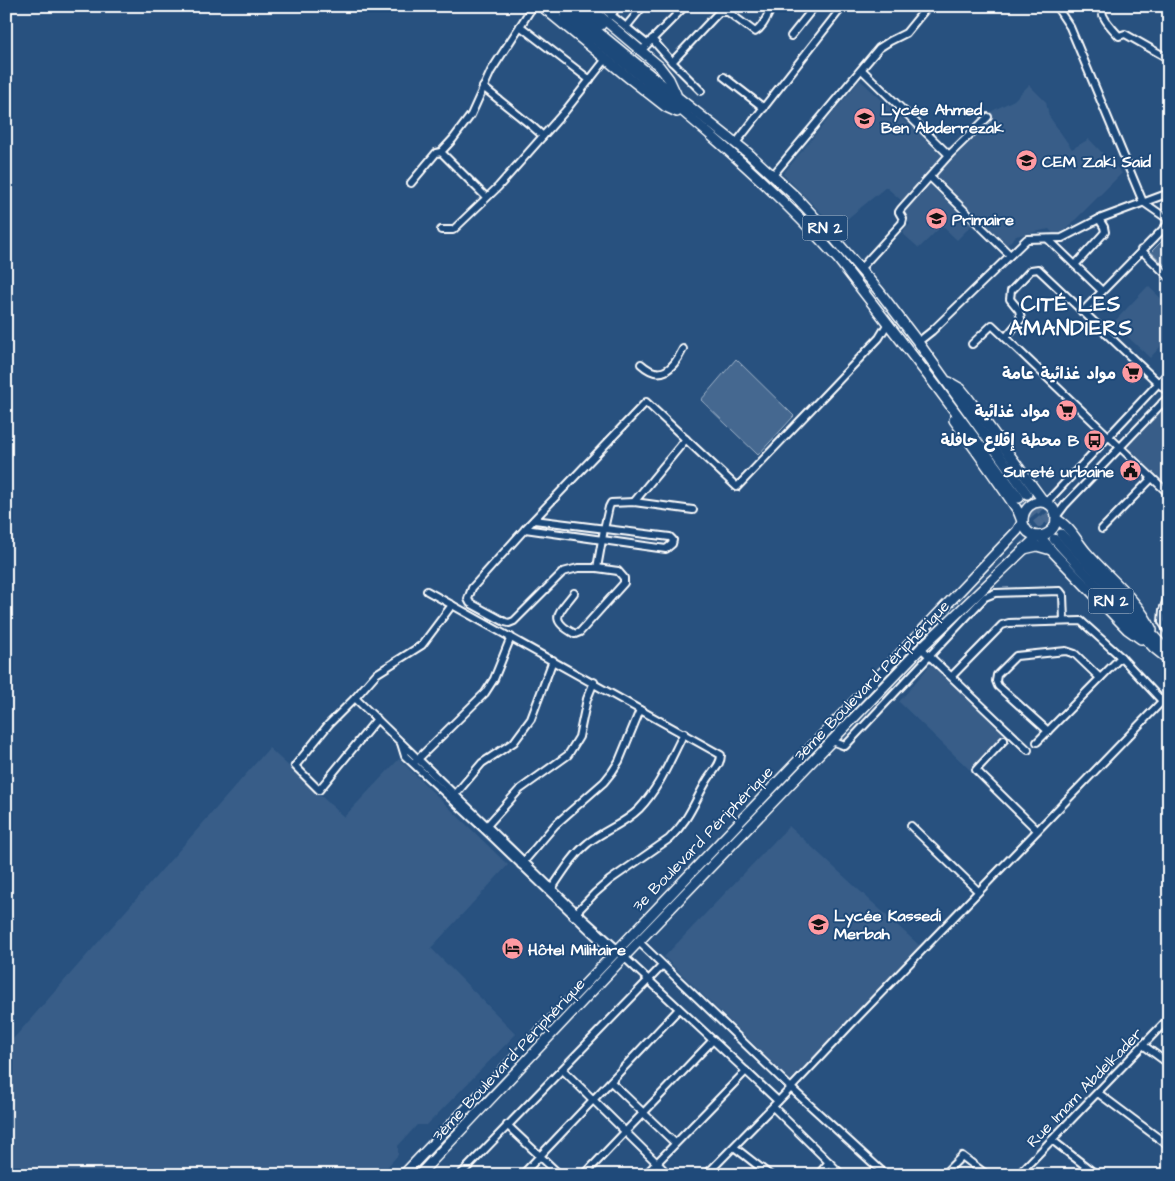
<svg xmlns="http://www.w3.org/2000/svg" width="1175" height="1181" viewBox="0 0 1175 1181" font-family="'Architects Daughter','Playpen Sans Arabic',sans-serif">
<style>
.built{fill:#375d88}
.pitch{fill:#446890;stroke:#a2b4c8}
.lines{fill:none;stroke-linecap:round;stroke-linejoin:round}
.highway-tunnel{stroke:#486b92;stroke-width:9;stroke-dasharray:9 4.5;stroke-linecap:butt}
.minor-casing{stroke:#fff;stroke-width:10}
.major-casing{stroke:#fff;stroke-width:11}
.highway-casing{stroke:#fff;stroke-width:12}
.minor{stroke:#1f4a7a;stroke-width:6}
.major{stroke:#1f4a7a;stroke-width:8}
.highway{stroke:#1f4a7a;stroke-width:9}
.labels{text-anchor:middle;stroke-width:4;stroke-linejoin:round;paint-order:stroke}
.shield{fill:#1f4a7a;stroke:#bcc9d7;stroke-width:1}
.shield-label{font-size:15px;font-weight:bold;fill:#fff}
.poi-label{font-size:16px;font-weight:bold;fill:#fff;stroke:#1f4a7a;text-anchor:start}
.street-label{font-size:16px;fill:#fff;stroke:#1f4a7a}
.district-label{font-size:21px;font-weight:bold;letter-spacing:1px;fill:#fff;stroke:#1f4a7a}
</style>
<rect width="100%" height="100%" fill="#28517f"/>
<filter id="ink" filterUnits="userSpaceOnUse"><feTurbulence type="fractalNoise" baseFrequency=".02" numOctaves="2"/><feDisplacementMap in="SourceGraphic" scale="10" xChannelSelector="R" yChannelSelector="G"/><feConvolveMatrix kernelMatrix="1 2 1 2 8 2 1 2 1" color-interpolation-filters="sRGB"/></filter>
<g filter="url(#ink)">
<g class="built">
<polygon points="860,80 943,156 902,201 886,187 836,228 783,174"/>
<polygon points="1029,85 1046,102 1049,116 1072,149 1089,139 1122,173 1057,238 1049,229 1016,236 1005,247 930,174 992,111 1014,100"/>
<polygon points="929,184 972,225 957,240 942,226 919,248 902,233 910,224 902,215"/>
<polygon points="1148,286 1169,306 1169,337 1150,358 1113,323"/>
<polygon points="1163,408 1169,414 1169,487 1127,448"/>
<polygon points="931,664 1005,735 970,770 899,702"/>
<polygon points="269,748 344,817 399,759 508,865 431,948 516,1034 427,1125 417,1125 398,1146 398,1155 380,1175 6,1175 6,1047"/>
<polygon points="789,826 920,946 791,1081 664,957"/>
</g>
<g class="pitch">
<polygon points="1169,234 1169,269 1151,252"/>
<polygon points="736,359 794,416 758,455 701,400"/>
</g>
<g class="lines">
<g class="highway-tunnel">
<polyline points="1027,494 1061,534"/>
<polyline points="1019,498 1053,538"/>
</g>
<defs>
<g id="minor">
<polyline points="600,6 647,44"/>
<polyline points="1056,6 1070,27 1143,202 1169,220"/>
<path d="M 1101,6 C 1101,18 1112,28 1119,36 L 1125,34 L 1169,59"/>
<polyline points="611,16 617,6"/>
<polyline points="520,26 590,80"/>
<polyline points="626,27 643,6"/>
<polyline points="791,36 815,6"/>
<polyline points="652,39 672,62 701,91"/>
<polyline points="641,51 685,6"/>
<path d="M 672,62 L 719,12 L 728,12 L 755,32 C 764,27 767,15 773,6"/>
<polyline points="862,70 949,155"/>
<polyline points="724,77 764,108"/>
<polyline points="483,87 533,127 543,136"/>
<polyline points="736,143 843,6"/>
<polyline points="441,152 486,197"/>
<polyline points="773,175 879,48 890,41 906,33 928,6"/>
<polyline points="930,177 1010,255"/>
<polyline points="411,183 436,153 441,152 453,139 471,115 491,71 533,6"/>
<polyline points="441,230 453,230 498,187 566,110 606,59"/>
<polyline points="1048,239 1102,291"/>
<polyline points="1141,250 1169,277"/>
<polyline points="1075,265 1105,232 1104,227 1099,219"/>
<polyline points="860,269 902,223 903,219 899,212 901,209 949,155 988,117"/>
<polyline points="1082,312 1169,223"/>
<polyline points="1006,337 1021,319 1019,310 1010,299 1011,291 1031,270 1038,269 1169,393"/>
<polyline points="918,342 932,331 1027,239 1062,238 1099,219 1169,193"/>
<polyline points="972,344 992,325 1169,494"/>
<path d="M 641,364 C 661,382 673,369 683,349"/>
<polyline points="1162,403 1169,409"/>
<polyline points="634,502 686,439"/>
<polyline points="1046,503 1169,372"/>
<polyline points="693,510 634,502 611,503 609,507 604,529 597,568 578,568 563,572 514,621 509,623 505,622 470,603 468,599 472,588 525,529 646,402 737,487 879,338 888,323"/>
<polyline points="1056,517 1065,505 1169,396"/>
<polyline points="525,529 666,549 672,544 673,540 670,537 534,520"/>
<polyline points="1102,529 1152,478"/>
<path d="M 427,591 L 721,755 C 721,765 713,771 708,779 C 694,802 690,819 669,839 L 610,880 L 595,893 L 573,916"/>
<path d="M 574,593 C 559,613 547,619 575,634 L 580,632 L 624,583 L 624,578 L 618,571 L 597,568"/>
<polyline points="1169,594 1163,610 1162,622 1169,632"/>
<polyline points="921,648 1028,750"/>
<polyline points="952,676 1002,625 1009,623 1081,621 1121,657 1162,701"/>
<polyline points="355,698 574,910 617,949"/>
<polyline points="377,719 319,790 295,766 329,724 355,698 376,674 422,645 452,605"/>
<polyline points="1048,731 998,686 996,681 997,675 1016,656 1066,651 1075,654 1100,678"/>
<polyline points="1004,740 976,770 1037,830"/>
<polyline points="832,741 845,746 985,597 995,593 1060,591 1063,595 1064,621"/>
<polyline points="1037,742 1121,657"/>
<polyline points="401,743 405,756 484,829 613,953"/>
<polyline points="416,761 485,693 494,679 511,637"/>
<polyline points="454,796 482,763 514,742 531,719 553,660"/>
<polyline points="911,826 978,891"/>
<polyline points="485,828 519,790 568,755 579,737 587,699 594,682"/>
<polyline points="521,865 555,825 604,782 612,772 619,761 640,710"/>
<path d="M 550,891 C 562,874 572,856 588,843 C 605,830 624,824 639,809 C 660,787 670,760 684,733"/>
<polyline points="639,942 791,1088 886,1175"/>
<polyline points="624,957 778,1101"/>
<polyline points="1143,1045 1169,1064"/>
<polyline points="563,1070 669,1175"/>
<polyline points="611,1082 675,1143"/>
<polyline points="1098,1093 1169,1146"/>
<polyline points="773,1107 842,1175"/>
<polyline points="507,1125 560,1175"/>
<polyline points="1052,1140 1097,1175"/>
<polyline points="734,1147 770,1175"/>
<polyline points="945,1173 962,1156 987,1175"/>
<polyline points="460,1175 662,966"/>
<polyline points="522,1175 679,1009"/>
<polyline points="584,1175 713,1040"/>
<polyline points="645,1175 746,1071"/>
<polyline points="706,1175 791,1088 852,1023 1169,694"/>
<polyline points="818,1175 829,1162"/>
<polyline points="1018,1175 1169,1018"/>
</g>
<path id="major" d="M 542,6 C 548,16 559,17 565,6"/>
<g id="highway">
<polyline points="540,6 543,8"/>
<polyline points="577,6 601,25"/>
<polyline points="588,6 659,66 669,79 676,94"/>
<polyline points="571,10 671,92 748,153 796,197 832,236 879,291 918,342 1027,494"/>
<polyline points="551,14 629,78 666,107 677,112"/>
<path d="M 566,16 C 660,92 757,168 838,259 L 936,386 L 1019,498"/>
<polyline points="949,382 961,389 966,395 1044,502"/>
<path d="M 954,420 C 975,449 996,478 1016,508 C 1021,515 1022,526 1028,532 C 1039,541 1056,533 1056,519 C 1057,497 1025,496 1023,519"/>
<path d="M 1056,519 C 1070,526 1077,542 1087,553 C 1109,578 1138,600 1152,630"/>
<polyline points="1061,534 1169,653"/>
<polyline points="1040,536 1051,550 1127,629 1141,639"/>
<polyline points="1054,539 1154,648 1169,660"/>
<polyline points="1024,549 1037,546 1051,550"/>
<polyline points="403,1175 1017,531 1023,521"/>
<polyline points="419,1175 624,957 921,648 1038,536"/>
</g>
</defs>
<use href="#minor" class="minor-casing"/>
<use href="#major" class="major-casing"/>
<use href="#highway" class="highway-casing"/>
<use href="#minor" class="minor"/>
<use href="#major" class="major"/>
<use href="#highway" class="highway"/>
</g>
</g>
<defs>
<symbol id="school-disc" viewBox="-11 -11 22 22"><circle r="9.5" fill="#ff9aa2" stroke="#1f4a7a"/><path d="M0-5L7-2L0 1L-7-2ZM-4 1L0 2.5L4 1V4Q0 6-4 4Z" fill="#111"/></symbol>
<symbol id="supermarket-disc" viewBox="-11 -11 22 22"><circle r="9.5" fill="#ff9aa2" stroke="#1f4a7a"/><path d="M-6-5.5h2.5l.6 2H6L4.5 2H-2.5L-4.4-4H-6ZM-1.5 3.2a1.3 1.3 0 1 0 .1 0ZM3 3.2a1.3 1.3 0 1 0 .1 0Z" fill="#111"/></symbol>
<symbol id="bus-disc" viewBox="-11 -11 22 22"><circle r="9.5" fill="#ff9aa2" stroke="#1f4a7a"/><path d="M-5-6H5V4H4V6H2V4H-2V6H-4V4H-5ZM-3.5-4V0h7V-4ZM-3.5 1.2v1.5H-2V1.2ZM2 1.2v1.5H3.5V1.2Z" fill="#111"/></symbol>
<symbol id="civic-disc" viewBox="-11 -11 22 22"><circle r="9.5" fill="#ff9aa2" stroke="#1f4a7a"/><path d="M-.6-6.5H3V-4.5H.6V-3L4-1V1h2V6H-6V1h2V-1L-.6-3ZM-1.2 2.5V6h2.4V2.5Z" fill="#111"/></symbol>
<symbol id="hotel-disc" viewBox="-11 -11 22 22"><circle r="9.5" fill="#ff9aa2" stroke="#1f4a7a"/><path d="M-6-4.5h1.5V1H6V5H4.5V3h-9V5H-6ZM-4 0a1.8 1.8 0 1 1 3.6 0ZM.5 0V-2.5h3Q6-2.5 6 0Z" fill="#111"/></symbol>
</defs>
<g fill-rule="evenodd">
<use href="#school-disc" x="852" y="106" width="25" height="25"/>
<use href="#school-disc" x="1014" y="148" width="25" height="25"/>
<use href="#school-disc" x="924" y="206" width="25" height="25"/>
<use href="#supermarket-disc" x="1120" y="360" width="25" height="25"/>
<use href="#supermarket-disc" x="1054" y="398" width="25" height="25"/>
<use href="#bus-disc" x="1082" y="428" width="25" height="25"/>
<use href="#civic-disc" x="1118" y="458" width="25" height="25"/>
<use href="#school-disc" x="806" y="912" width="25" height="25"/>
<use href="#hotel-disc" x="500" y="936" width="25" height="25"/>
</g>
<g class="labels">
<g class="shield">
<rect x="802.5" y="215.5" width="45" height="25" rx="4"/>
<rect x="1088.5" y="588.5" width="45" height="25" rx="4"/>
</g>
<g class="shield-label">
<text x="825" y="233">RN 2</text>
<text x="1111" y="606">RN 2</text>
</g>
<g class="poi-label">
<text x="881" y="115">Lycée Ahmed<tspan x="881" dy="18">Ben Abderrezak</tspan></text>
<text x="1042" y="167">CEM Zaki Said</text>
<text x="952" y="225">Primaire</text>
<text x="1116" y="379" text-anchor="end">مواد غذائية عامة</text>
<text x="1050" y="417" text-anchor="end">مواد غذائية</text>
<text x="1079" y="446" text-anchor="end">محطة إقلاع حافلة B</text>
<text x="1114" y="477" text-anchor="end">Sureté urbaine</text>
<text x="834" y="921">Lycée Kassedi<tspan x="834" dy="18">Merbah</tspan></text>
<text x="528" y="955">Hôtel Militaire</text>
</g>
<g class="street-label">
<text transform="translate(871 680) rotate(-46)" y="6">3ème Boulevard Périphérique</text>
<text transform="translate(702 838) rotate(-46)" y="6">3e Boulevard Périphérique</text>
<text transform="translate(508 1059) rotate(-47)" y="6">3ème Boulevard Périphérique</text>
<text transform="translate(1084 1087) rotate(-46)" y="6">Rue Imam Abdelkader</text>
</g>
<g class="district-label">
<text x="1071" y="311">CITÉ LES<tspan x="1071" dy="24">AMANDIERS</tspan></text>
</g>
</g>
<rect width="1175" height="1181" fill="none" stroke="#1f4a7a" stroke-width="25"/>
<rect x="12" y="12" width="1150" height="1156" fill="none" stroke="#fff" stroke-width="2" filter="url(#ink)"/>
</svg>
